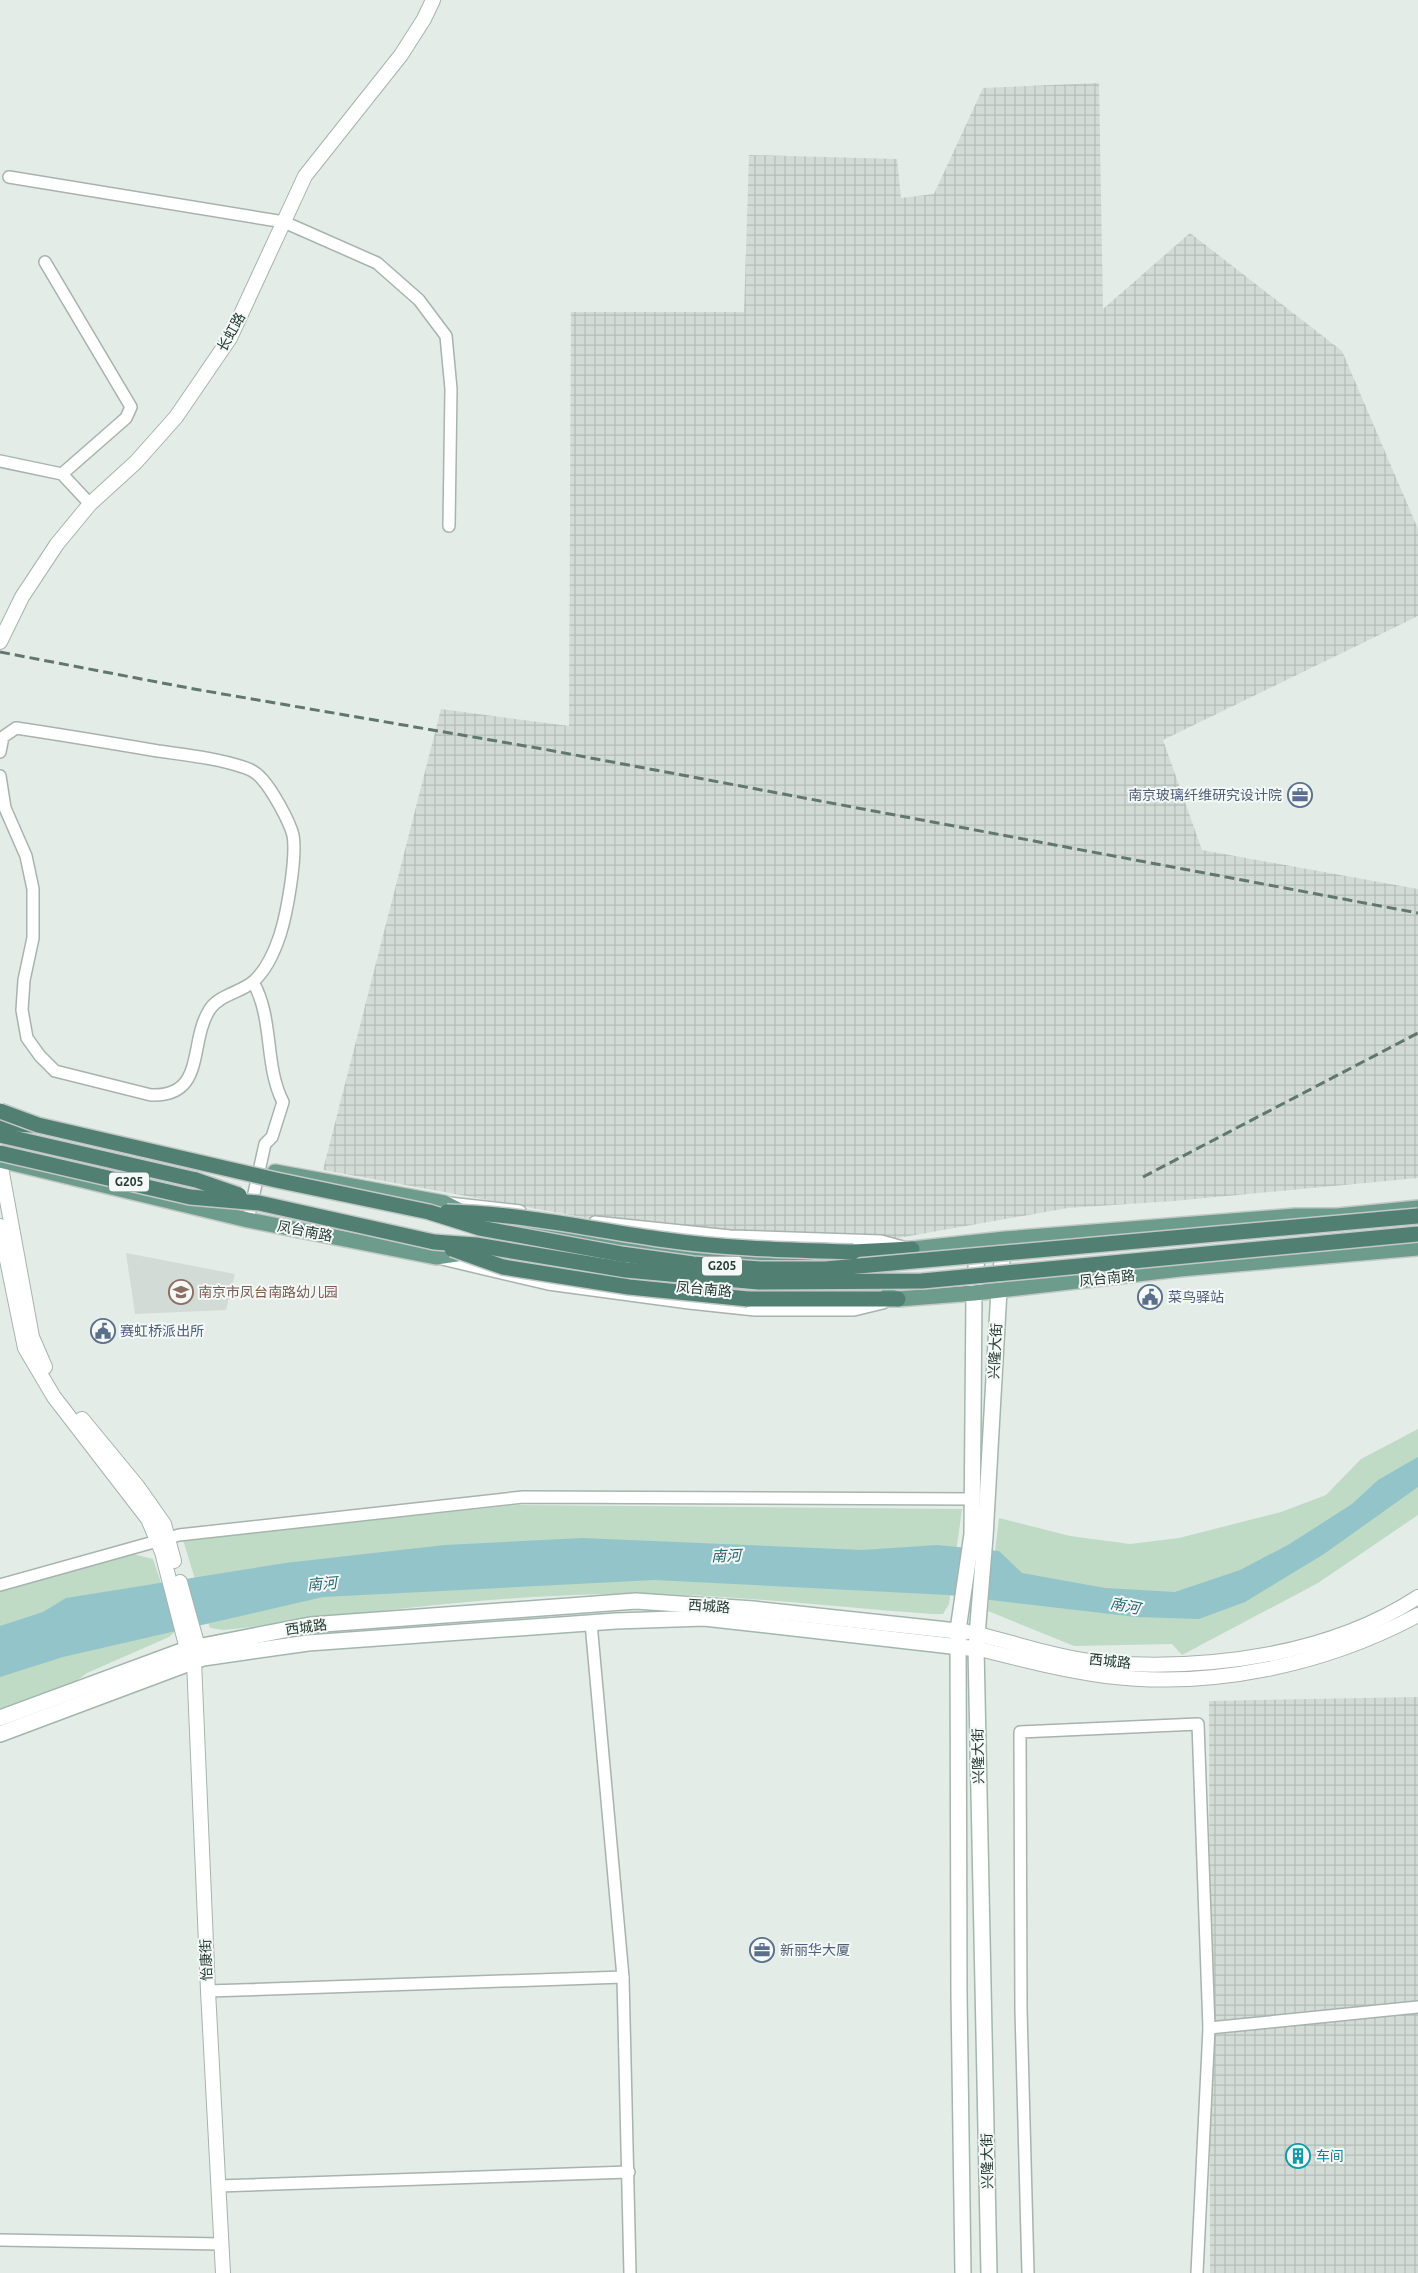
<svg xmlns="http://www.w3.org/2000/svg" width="1418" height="2273" viewBox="0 0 1418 2273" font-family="Ubuntu,'Noto Sans SC',sans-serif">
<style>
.built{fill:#d2dbd6}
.industrial{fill:url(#industrial-grid)}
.green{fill:#bfdac5}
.water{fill:#92c4ca}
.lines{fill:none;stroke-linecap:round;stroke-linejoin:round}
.minor-casing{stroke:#a7b3ae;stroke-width:14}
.tertiary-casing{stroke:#a7b3ae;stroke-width:16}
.secondary-casing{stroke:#a3b6ae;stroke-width:18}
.primary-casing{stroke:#c2c8c6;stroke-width:18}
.trunk-casing{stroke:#c2c8c6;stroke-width:18}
.minor{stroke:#fff;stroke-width:11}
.tertiary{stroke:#fff;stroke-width:14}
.secondary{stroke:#fff;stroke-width:15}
.primary{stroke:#6d9c8d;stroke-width:15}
.trunk{stroke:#518072;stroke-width:15}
.rail{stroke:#60766f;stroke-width:3;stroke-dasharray:10 5;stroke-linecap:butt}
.trunk-bridge-casing{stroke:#c2c8c6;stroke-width:18;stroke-linecap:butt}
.trunk-bridge{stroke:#518072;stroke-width:15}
.labels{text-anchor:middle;stroke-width:4;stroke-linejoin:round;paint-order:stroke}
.shield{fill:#f4f8f6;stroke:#63746e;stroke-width:1}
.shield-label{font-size:12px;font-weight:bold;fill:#253b34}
.street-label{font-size:14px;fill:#253b34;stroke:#f4f8f6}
.service-label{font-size:14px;fill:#4e5e75;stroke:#f4f8f6;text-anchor:start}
.education-label{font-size:14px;fill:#785e54;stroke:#f4f8f6;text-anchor:start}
.culture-label{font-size:14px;fill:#0d838f;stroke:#f4f8f6;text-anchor:start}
.water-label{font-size:15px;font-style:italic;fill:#266870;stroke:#f4f8f6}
</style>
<defs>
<pattern id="industrial-grid" width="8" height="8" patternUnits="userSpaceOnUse" patternTransform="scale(1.25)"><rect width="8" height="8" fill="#d2dbd6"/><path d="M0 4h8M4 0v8" fill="none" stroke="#b4bdb8"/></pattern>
</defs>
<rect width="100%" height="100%" fill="#e4ece8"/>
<polygon class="built" points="126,1253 235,1274 226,1310 135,1314"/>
<g class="industrial">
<polygon points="1099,83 1103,309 1190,233 1342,351 1418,529 1418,616 1163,740 1202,850 1418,889 1418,1178 1174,1201 1068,1208 881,1241 631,1226 323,1170 441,709 569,726 571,312 744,312 749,155 897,159 901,198 934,194 983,88"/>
<polygon points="1418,1697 1418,2273 1210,2273 1209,1701"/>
</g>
<g class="green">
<polygon points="1418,1429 1418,1515 1318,1583 1182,1655 1172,1644 1074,1646 988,1611 999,1518 1070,1536 1130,1544 1179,1538 1281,1512 1326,1495 1361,1459"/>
<path d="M 518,1505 L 962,1509 L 949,1604 L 943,1614 L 932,1614 C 825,1607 719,1592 611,1594 C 481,1596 352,1615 224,1630 L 210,1628 L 183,1540 Z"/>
<polygon points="133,1554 153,1559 177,1630 169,1637 87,1673 0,1737 0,1592"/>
</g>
<polygon class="water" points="1418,1457 1418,1487 1324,1554 1245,1602 1199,1619 1136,1617 948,1595 654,1580 323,1597 63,1657 0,1677 0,1626 43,1612 66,1598 285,1563 445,1545 582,1538 862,1550 937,1545 999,1551 1022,1573 1105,1588 1175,1592 1240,1570 1288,1545 1352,1504 1378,1480"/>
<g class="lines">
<defs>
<g id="minor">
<polyline points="9,177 284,222 377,263 419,300 446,336 451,389 449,526"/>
<polyline points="45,262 131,407 126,418 62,474"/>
<polyline points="0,461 62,474 90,504"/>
<path d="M 0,752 L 3,737 L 16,728 C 63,735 111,743 158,751 C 186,755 216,758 243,767 C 250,769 257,773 262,779 C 272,790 289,820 293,835 C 297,857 287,913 280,935 C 275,950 266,970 254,981 C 242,992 219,995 210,1009 C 188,1042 207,1097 151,1095 L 55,1071 L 40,1056 L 27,1038 L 22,1010 L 24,980 L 33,938 L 33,889 L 26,856 L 5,808 L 0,776"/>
<polyline points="449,1203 520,1211"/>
<path d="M 248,1220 L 265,1144 L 272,1137 L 283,1102 C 264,1065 274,1019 253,982"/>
<polyline points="595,1222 730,1236 881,1241 903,1247"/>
<polyline points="442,1259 548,1284 689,1303 755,1310 854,1310 883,1303"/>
<polyline points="0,1585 179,1535 523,1497 972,1499"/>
<polyline points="591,1623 623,1977 630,2273"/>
<polyline points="208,1991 623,1977"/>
<polyline points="1209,2028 1418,2007"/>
<polyline points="218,2186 629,2172"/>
<polyline points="0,2240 221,2244"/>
<polyline points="1028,2273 1021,2010 1020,1732 1198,1724 1209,2028 1197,2273"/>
</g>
<g id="tertiary">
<polyline points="0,642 22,597 57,544 90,504 136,462 176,417 230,338 305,176 401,55 424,19 433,0"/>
<polyline points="0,1162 32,1337 45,1367"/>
<polyline points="0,1226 25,1348 54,1397 148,1519 162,1552 187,1649 194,1661 208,1991 223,2273"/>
<polyline points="82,1419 138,1487 164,1524 174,1561"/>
<polyline points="180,1582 198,1647 203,1657"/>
<path d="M 978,1634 C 1018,1644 1066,1660 1107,1663 C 1211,1670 1329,1655 1418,1597"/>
<path d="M 976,1648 C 1019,1659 1062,1670 1106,1676 C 1212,1689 1325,1665 1418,1615"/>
</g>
<g id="secondary">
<polyline points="0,1718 187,1649 310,1625 636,1601 753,1609 966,1632"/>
<polyline points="0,1734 203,1658 308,1643 616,1621 704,1618 969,1648"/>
<polyline points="963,2273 959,1995 958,1630 972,1534 974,1293 978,1243"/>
<polyline points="989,2273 976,1648 985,1537 999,1290 1004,1241"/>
</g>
<g id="primary">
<polyline points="0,1160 248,1220 436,1257 470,1252 652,1283"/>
<polyline points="275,1172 444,1203 464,1213"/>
<polyline points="492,1223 626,1246 701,1254 805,1257"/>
<polyline points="899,1254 912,1249 1005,1239 1295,1216 1337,1216 1418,1208"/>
<polyline points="887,1296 898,1299 974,1293 1180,1269 1418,1248"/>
</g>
<g id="trunk">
<polyline points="0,1123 32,1125"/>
<polyline points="0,1135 196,1180"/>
<polyline points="853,1252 912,1249"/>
<polyline points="748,1299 898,1299"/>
</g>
</defs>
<use href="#minor" class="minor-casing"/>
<use href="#tertiary" class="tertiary-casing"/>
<use href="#secondary" class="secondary-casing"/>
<use href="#primary" class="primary-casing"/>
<use href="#trunk" class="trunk-casing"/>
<use href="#minor" class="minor"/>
<use href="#tertiary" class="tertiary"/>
<use href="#secondary" class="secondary"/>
<use href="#primary" class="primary"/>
<use href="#trunk" class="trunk"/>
<g class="rail">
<polyline points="0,652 194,689 543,749 1418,913"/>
<polyline points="1143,1177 1418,1033"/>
</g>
<defs>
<g id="trunk-bridge">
<polyline points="0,1111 38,1125 276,1180 429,1212 480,1228 621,1254 693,1264 760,1269 825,1269 1418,1216"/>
<polyline points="0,1153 190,1197 259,1203 434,1242 476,1245 626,1270 759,1282 922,1281 1418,1234"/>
<polyline points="196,1180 239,1195"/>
<path d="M 447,1212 C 520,1213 593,1230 666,1240 C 728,1249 790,1250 853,1252"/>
<polyline points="452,1249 503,1267 629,1287 748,1299"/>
</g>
</defs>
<use href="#trunk-bridge" class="trunk-bridge-casing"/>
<use href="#trunk-bridge" class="trunk-bridge"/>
</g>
<defs>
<symbol id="office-ring" viewBox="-11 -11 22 22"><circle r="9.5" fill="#f4f8f6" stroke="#5c6f8a" stroke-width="1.5"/><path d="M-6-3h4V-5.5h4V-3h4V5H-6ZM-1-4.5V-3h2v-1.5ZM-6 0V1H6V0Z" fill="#5c6f8a"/></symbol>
<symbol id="school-ring" viewBox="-11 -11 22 22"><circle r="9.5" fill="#f4f8f6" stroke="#8d6e63" stroke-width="1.5"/><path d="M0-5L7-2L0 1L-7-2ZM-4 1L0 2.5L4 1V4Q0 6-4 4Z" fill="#8d6e63"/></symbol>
<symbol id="civic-ring" viewBox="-11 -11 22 22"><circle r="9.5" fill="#f4f8f6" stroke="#5c6f8a" stroke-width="1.5"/><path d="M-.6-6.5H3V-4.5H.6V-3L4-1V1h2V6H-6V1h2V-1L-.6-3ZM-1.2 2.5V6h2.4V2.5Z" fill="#5c6f8a"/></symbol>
<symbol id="building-ring" viewBox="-11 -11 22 22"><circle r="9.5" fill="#f4f8f6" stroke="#0f9aa8" stroke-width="1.5"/><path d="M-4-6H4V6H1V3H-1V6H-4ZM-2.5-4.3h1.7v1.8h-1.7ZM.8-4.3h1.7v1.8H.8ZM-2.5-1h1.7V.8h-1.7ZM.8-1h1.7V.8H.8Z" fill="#0f9aa8"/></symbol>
</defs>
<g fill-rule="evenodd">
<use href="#office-ring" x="1286" y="781" width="28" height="28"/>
<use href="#school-ring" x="167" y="1278" width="28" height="28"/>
<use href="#civic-ring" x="1136" y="1283" width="28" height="28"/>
<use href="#civic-ring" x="89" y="1317" width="28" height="28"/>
<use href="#office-ring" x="748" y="1936" width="28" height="28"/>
<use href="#building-ring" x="1284" y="2142" width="28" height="28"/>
</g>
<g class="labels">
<g class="shield">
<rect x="109" y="1172.5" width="40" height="19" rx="4"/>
<rect x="702" y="1256.5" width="40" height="19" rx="4"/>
</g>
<g class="shield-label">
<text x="129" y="1186">G205</text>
<text x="722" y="1270">G205</text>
</g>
<g class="street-label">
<text transform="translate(231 332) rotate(-61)" y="5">长虹路</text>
<text transform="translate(305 1231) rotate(11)" y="5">凤台南路</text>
<text transform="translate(1107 1278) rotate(-6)" y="5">凤台南路</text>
<text transform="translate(704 1289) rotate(5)" y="5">凤台南路</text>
<text transform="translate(995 1351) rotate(-87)" y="5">兴隆大街</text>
<text transform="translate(709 1606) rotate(4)" y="5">西城路</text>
<text transform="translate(306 1627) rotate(-8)" y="5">西城路</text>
<text transform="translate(1110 1661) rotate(6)" y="5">西城路</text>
<text transform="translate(978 1756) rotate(-91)" y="5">兴隆大街</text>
<text transform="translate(206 1960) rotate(-92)" y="5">怡康街</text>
<text transform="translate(987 2161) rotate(-91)" y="5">兴隆大街</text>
</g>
<g class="service-label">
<text x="1282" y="800" text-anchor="end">南京玻璃纤维研究设计院</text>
<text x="1168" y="1302">菜鸟驿站</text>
<text x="120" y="1336">赛虹桥派出所</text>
<text x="780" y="1955">新丽华大厦</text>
</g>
<g class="education-label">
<text x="198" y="1297">南京市凤台南路幼儿园</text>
</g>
<g class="culture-label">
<text x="1316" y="2161">车间</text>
</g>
<g class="water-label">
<text transform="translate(726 1556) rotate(-2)" y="5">南河</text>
<text transform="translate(322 1584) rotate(-5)" y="5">南河</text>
<text transform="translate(1125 1606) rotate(11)" y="5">南河</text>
</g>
</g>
</svg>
